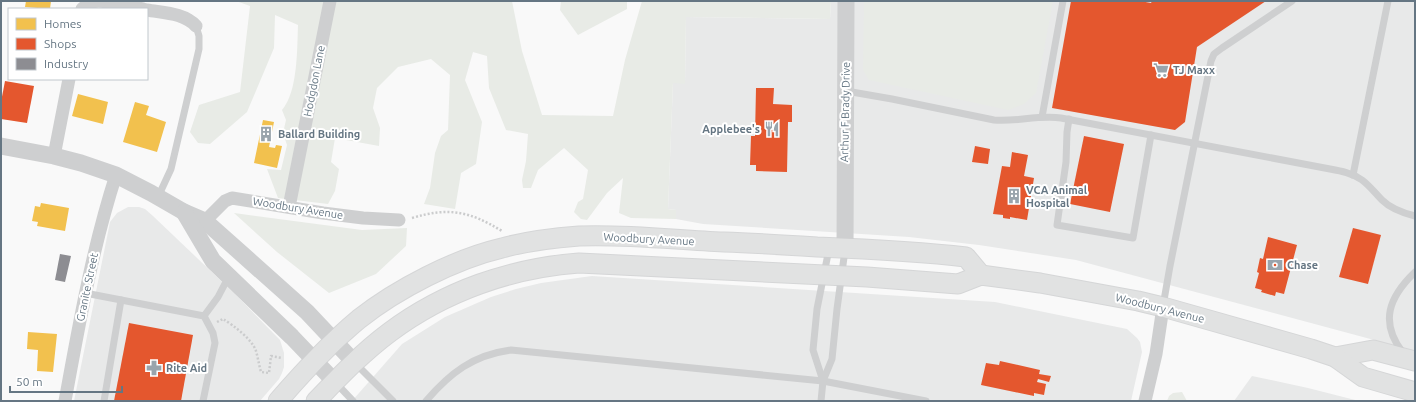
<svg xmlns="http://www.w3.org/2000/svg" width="1416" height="402" viewBox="0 0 1416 402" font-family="Ubuntu,sans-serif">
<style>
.built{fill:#e8e9e9}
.green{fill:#e8ebe6}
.homes{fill:#f2c14e}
.shops{fill:#e4572e}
.industry{fill:#8d8d92}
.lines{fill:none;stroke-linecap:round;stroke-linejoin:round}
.secondary-casing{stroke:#d5d6d7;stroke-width:21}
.path{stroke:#cbcccd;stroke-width:2.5;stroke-dasharray:2 2;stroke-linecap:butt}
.service{stroke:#cecfd0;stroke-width:7}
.minor{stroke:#cecfd0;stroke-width:13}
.tertiary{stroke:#cecfd0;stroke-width:17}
.secondary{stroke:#e1e2e2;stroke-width:19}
.labels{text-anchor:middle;stroke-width:4;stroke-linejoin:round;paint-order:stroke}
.poi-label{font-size:11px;font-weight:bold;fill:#657683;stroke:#fff;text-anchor:start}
.street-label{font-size:11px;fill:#657683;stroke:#fff}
</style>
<rect width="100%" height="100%" fill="#f9f9f9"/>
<g class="built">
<polygon points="831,1 1415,1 1415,351 1076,260 979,245 909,237 703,224 676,219 676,210 668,209 673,83 685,83 686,17 830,19"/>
<polygon points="128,207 139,207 145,209 153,216 238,297 280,340 284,353 284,367 282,373 279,379 260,401 74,401 110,222 117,213"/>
<polygon points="592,276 995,302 1127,329 1137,338 1140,342 1142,352 1131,401 352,401 402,344 445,317 491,297 516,289 541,283"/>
<polygon points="1252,376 1308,388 1359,401 1234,401"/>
</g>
<g class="green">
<path d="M 236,1 L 512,1 L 522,51 L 542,115 L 613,116 L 625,60 L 642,1 L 831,1 L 830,19 L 686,17 L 685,84 L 673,83 L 668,209 L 676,210 L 676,219 L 631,218 L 619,213 L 623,178 L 607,193 L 587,220 L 581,219 L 574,212 L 578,202 L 583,199 L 588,170 L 564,148 L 538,170 L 531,188 L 523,188 L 522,180 L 526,161 L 528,134 L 506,130 L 489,88 L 487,56 L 473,52 L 465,80 L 482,122 L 476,164 L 461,173 L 455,209 L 424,204 L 430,188 L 435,153 L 441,136 L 448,130 L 450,75 L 431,59 L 398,67 L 377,88 L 373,108 L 380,128 L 379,146 L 335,138 L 331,162 L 339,169 L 335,191 L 328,204 L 278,198 L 267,169 L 281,170 L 287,145 L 283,133 L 286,120 L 282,110 C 298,91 297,50 298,25 L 275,15 L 274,48 L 247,112 L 210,144 L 198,143 L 190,132 L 199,105 L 240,92 L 250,6 Z"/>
<polygon points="561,1 627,1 627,9 578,35 560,10"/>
<polygon points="864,1 1053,1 1036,93 1024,104 1008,110 869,80 863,70"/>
<polygon points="234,213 362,230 407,228 406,246 376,274 329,293 277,252"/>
<polygon points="1182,392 1187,401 1167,401 1169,396 1173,393"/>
</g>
<g class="homes">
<polygon points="26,1 51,1 50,9 25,7"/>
<polygon points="78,94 108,102 103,124 72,116"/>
<polygon points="135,102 149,106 146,115 166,122 157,152 123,142"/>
<polygon points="263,120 274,122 269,147 275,148 276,145 282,146 277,168 254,163"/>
<polygon points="41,203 69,208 65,231 37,226 38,222 32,221 35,206 40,207"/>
<polygon points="28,332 57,334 53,372 37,371 38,350 27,349"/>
</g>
<g class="shops">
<polygon points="1071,1 1140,1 1151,3 1152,1 1266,1 1197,47 1185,122 1175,130 1052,108"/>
<polygon points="5,81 34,86 27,123 1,119 1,102"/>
<polygon points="756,88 774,88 773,104 792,105 792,122 788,122 787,172 756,171 756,165 750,165 751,136 755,136"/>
<polygon points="1084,136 1124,144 1110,212 1070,204"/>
<polygon points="975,146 990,149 988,164 972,162"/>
<polygon points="1012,152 1028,155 1024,176 1034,178 1027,220 1010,217 1010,219 1003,218 1003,215 993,214 1002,166 1010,167"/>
<polygon points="1353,228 1381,235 1368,284 1339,277"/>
<polygon points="1268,237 1297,245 1284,294 1276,292 1275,296 1261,292 1262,290 1255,288 1259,273 1257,272 1260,258 1263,259"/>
<polygon points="129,323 193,335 181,401 114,401"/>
<polygon points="1000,361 1040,370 1039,374 1051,376 1049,382 1038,379 1037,382 1046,384 1044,395 1034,393 1034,396 981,385 986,363 999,365"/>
</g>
<polygon class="industry" points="60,254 71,256 65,282 55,280"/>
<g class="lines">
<defs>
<g id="secondary">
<polyline points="1335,357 1373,350 1415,361"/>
<path d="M 278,401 C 303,372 329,344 359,319 C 397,289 455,259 502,248 C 527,241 553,238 579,236 C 627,234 676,240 724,242 C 755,243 786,245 817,247 C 867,249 916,251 966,257 L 981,275"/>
<path d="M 316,401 C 339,377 363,352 390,332 C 445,291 511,268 579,263 L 867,277 L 958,284 L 981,275 L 1040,283 L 1138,301 L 1163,307 L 1311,349 L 1335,357 L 1363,377 L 1415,392"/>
</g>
</defs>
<use href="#secondary" class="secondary-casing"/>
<g class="path">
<path d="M 412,218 C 449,207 469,211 502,231"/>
<path d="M 217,322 L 223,319 C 233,325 252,339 256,351 C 258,358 259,365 261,372 L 269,373 L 271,356 L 282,358"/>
</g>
<g class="service">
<path d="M 846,91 L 892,99 L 994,120 C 1016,122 1038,115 1061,118 L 1330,169 C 1341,171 1352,173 1362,180 C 1370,186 1375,193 1382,200 C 1391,209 1403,213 1415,216"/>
<polyline points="1042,117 1063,1"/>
<polyline points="1069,119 1067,132 1066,162 1057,225 1133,238 1151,135"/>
<polyline points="1353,175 1388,1"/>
<polyline points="158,197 171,169 199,49 199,36 196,26"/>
<polyline points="85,293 204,316 213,333 215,343 203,401"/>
<polyline points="1163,306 1170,266 1211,61 1214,54 1222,48 1292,1"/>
<polyline points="204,316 218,297 229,276"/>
<path d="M 1403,353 C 1379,322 1389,297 1415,272"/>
<polyline points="355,363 393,401"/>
<polyline points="823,381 813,350 817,309 829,249"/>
<polyline points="335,382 353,401"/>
<polyline points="104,401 121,300"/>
<path d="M 426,401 C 450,373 473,355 511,350 L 823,381 L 926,401"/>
<polyline points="821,401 823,381 832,359 837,309 845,250"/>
</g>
<g class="minor">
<polyline points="101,1 143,9"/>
<polyline points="82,9 90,2 100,1"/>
<path d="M 147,10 C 164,13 184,13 196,26"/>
<polyline points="54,156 69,79"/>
<polyline points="289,207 330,1"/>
<polyline points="205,221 225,201 232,198 323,213 363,218 399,220"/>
<path d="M 65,401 C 79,325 92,249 116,175"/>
<polyline points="1145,401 1156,354 1163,307"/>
</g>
<g class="tertiary">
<polyline points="1,146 54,156 81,163 116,175 151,193 184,212 205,221 307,312 355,363"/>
<polyline points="184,212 213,261 292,337 335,382"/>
<polyline points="845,248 846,1"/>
</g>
<use href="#secondary" class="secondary"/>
</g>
<defs>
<symbol id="supermarket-bare" viewBox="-9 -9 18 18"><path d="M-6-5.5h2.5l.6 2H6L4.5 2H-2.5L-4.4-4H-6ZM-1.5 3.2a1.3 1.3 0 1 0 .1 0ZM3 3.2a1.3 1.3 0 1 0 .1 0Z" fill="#99a4ac" stroke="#fff" stroke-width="2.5" paint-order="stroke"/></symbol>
<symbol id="restaurant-bare" viewBox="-9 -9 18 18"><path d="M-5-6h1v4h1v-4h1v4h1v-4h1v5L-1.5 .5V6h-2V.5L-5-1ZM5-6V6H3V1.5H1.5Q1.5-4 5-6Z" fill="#99a4ac" stroke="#fff" stroke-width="2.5" paint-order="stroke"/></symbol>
<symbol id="building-bare" viewBox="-9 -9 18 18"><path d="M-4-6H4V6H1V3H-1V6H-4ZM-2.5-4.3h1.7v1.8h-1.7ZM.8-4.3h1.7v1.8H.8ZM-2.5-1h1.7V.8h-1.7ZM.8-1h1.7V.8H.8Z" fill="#99a4ac" stroke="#fff" stroke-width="2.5" paint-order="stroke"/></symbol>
<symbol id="bank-bare" viewBox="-9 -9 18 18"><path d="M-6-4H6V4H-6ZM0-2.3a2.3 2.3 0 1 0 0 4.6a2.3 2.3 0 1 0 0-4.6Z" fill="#99a4ac" stroke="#fff" stroke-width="2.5" paint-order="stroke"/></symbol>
<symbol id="pharmacy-bare" viewBox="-9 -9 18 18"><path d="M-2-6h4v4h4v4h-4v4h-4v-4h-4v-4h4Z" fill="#99a4ac" stroke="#fff" stroke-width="2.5" paint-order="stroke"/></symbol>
</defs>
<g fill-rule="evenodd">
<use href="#supermarket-bare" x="1150" y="59" width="22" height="22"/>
<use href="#restaurant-bare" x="761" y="118" width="22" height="22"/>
<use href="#building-bare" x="255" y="123" width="22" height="22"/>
<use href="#building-bare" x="1003" y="185" width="22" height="22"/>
<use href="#bank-bare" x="1264" y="254" width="22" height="22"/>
<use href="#pharmacy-bare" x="143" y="357" width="22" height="22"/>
</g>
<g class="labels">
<g class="poi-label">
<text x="1173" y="74">TJ Maxx</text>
<text x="760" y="133" text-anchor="end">Applebee's</text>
<text x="278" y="138">Ballard Building</text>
<text x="1026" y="194">VCA Animal<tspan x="1026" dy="13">Hospital</tspan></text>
<text x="1287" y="269">Chase</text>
<text x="166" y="372">Rite Aid</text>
</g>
<g class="street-label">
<text transform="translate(314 81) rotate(-79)" y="4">Hodgdon Lane</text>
<text transform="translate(845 112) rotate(-89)" y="4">Arthur F Brady Drive</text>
<text transform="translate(298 208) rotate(9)" y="4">Woodbury Avenue</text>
<text transform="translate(649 239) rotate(3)" y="4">Woodbury Avenue</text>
<text transform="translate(87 287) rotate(-78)" y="4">Granite Street</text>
<text transform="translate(1160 308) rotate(14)" y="4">Woodbury Avenue</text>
</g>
</g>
<rect width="1416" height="402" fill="none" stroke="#657683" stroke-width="4"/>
<rect x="8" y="8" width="140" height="72" fill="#ffffff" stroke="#c1c8cd"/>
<rect x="16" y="18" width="20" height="12" fill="#f2c14e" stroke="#c1c8cd"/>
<text x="44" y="28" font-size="12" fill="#657683">Homes</text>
<rect x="16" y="38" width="20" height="12" fill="#e4572e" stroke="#c1c8cd"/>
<text x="44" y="48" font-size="12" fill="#657683">Shops</text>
<rect x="16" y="58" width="20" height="12" fill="#8d8d92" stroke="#c1c8cd"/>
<text x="44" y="68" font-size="12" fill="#657683">Industry</text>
<path d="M10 386v6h112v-6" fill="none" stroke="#657683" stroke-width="2"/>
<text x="16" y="386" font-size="12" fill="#657683" stroke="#ffffff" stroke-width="3" paint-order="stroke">50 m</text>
</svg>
